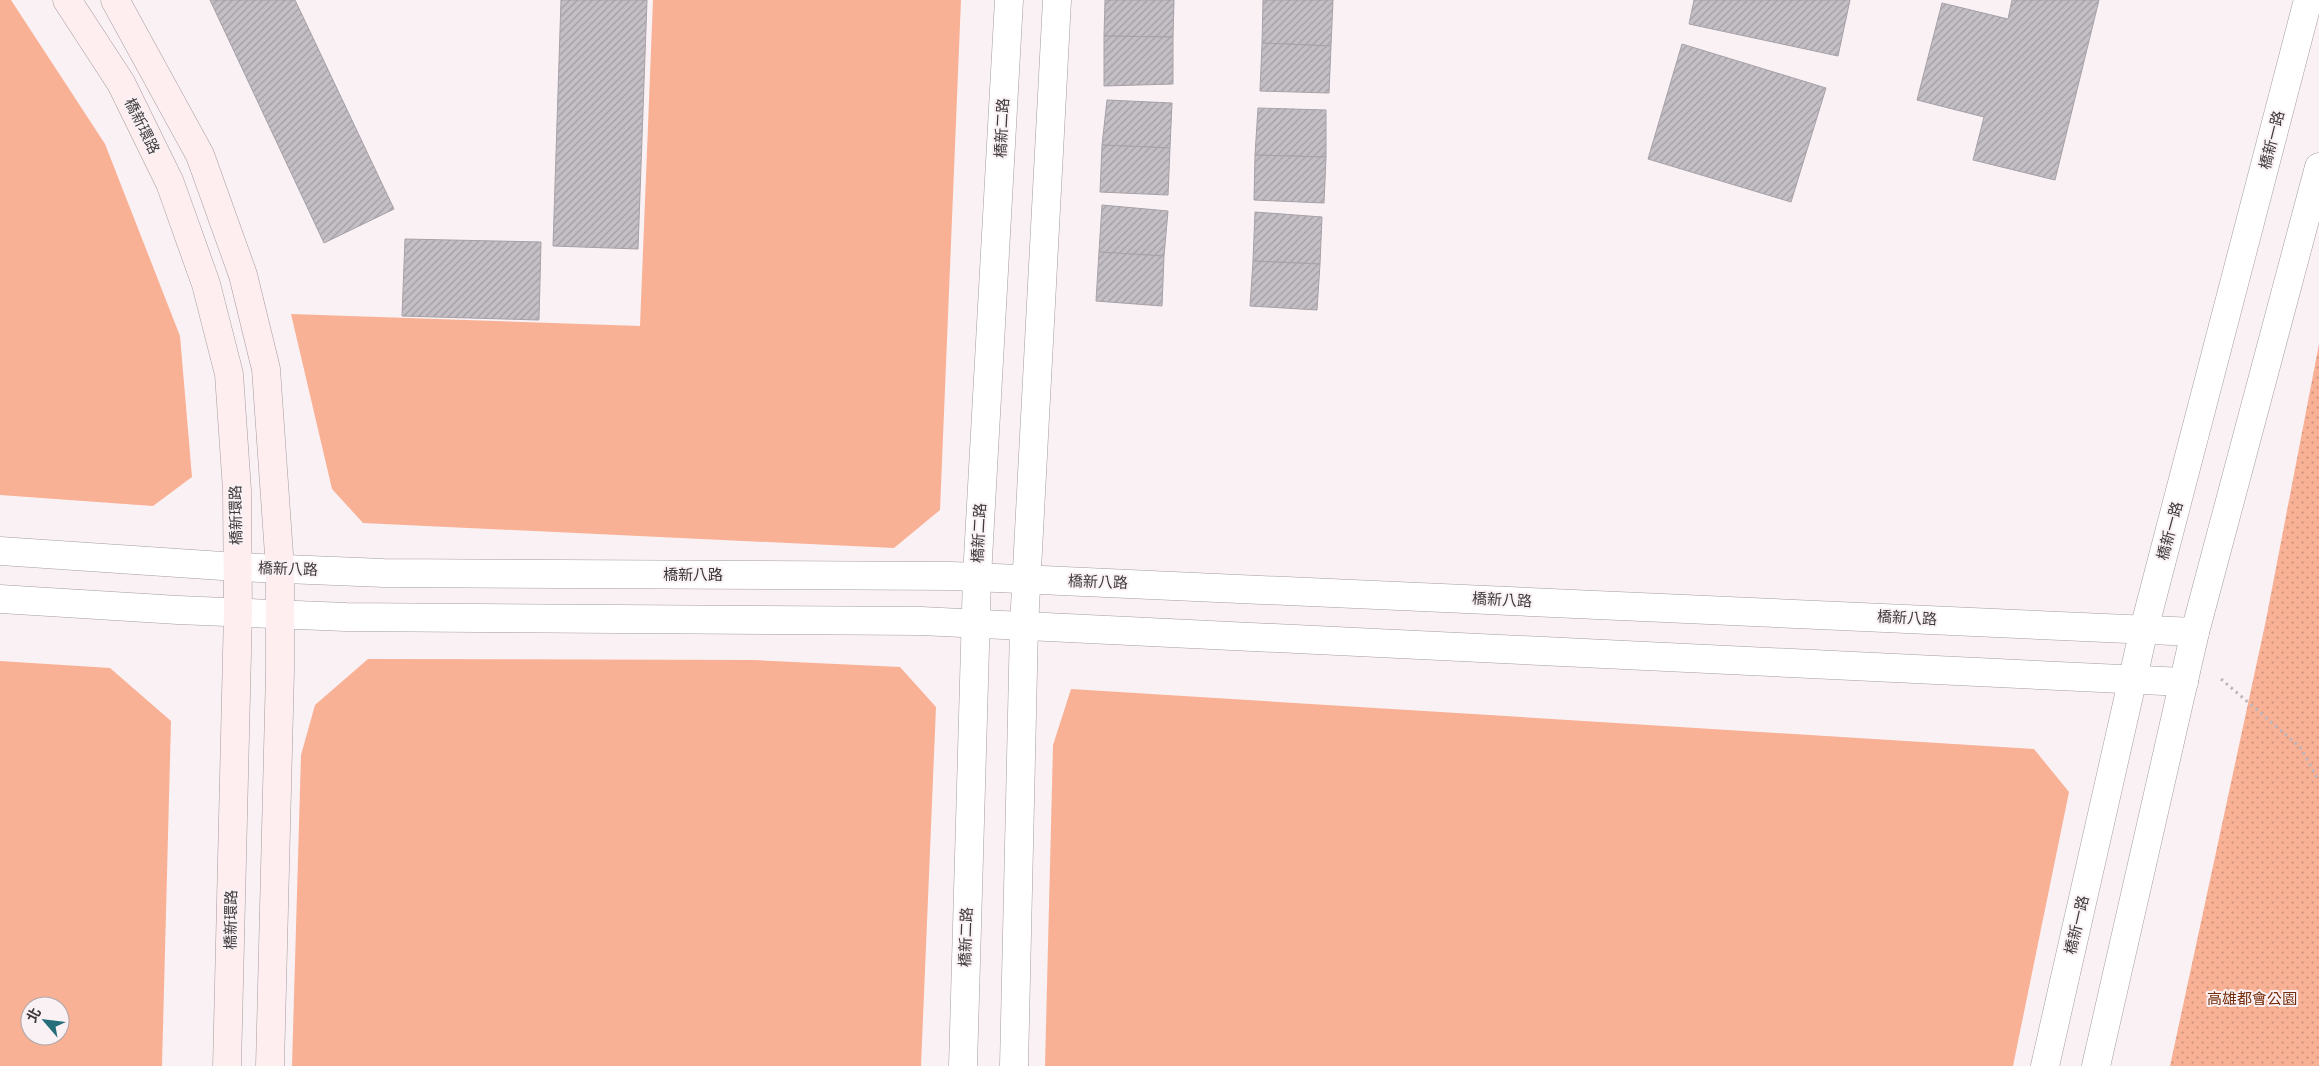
<svg xmlns="http://www.w3.org/2000/svg" width="2319" height="1066" viewBox="0 0 2319 1066" font-family="'Archivo Narrow','Noto Sans TC',sans-serif">
<style>
.green{fill:#f9b195;fill-rule:evenodd}
.park{fill:url(#park-dots)}
.building{fill:url(#building-hatch);stroke:#a6a1a7}
.lines{fill:none;stroke-linecap:round;stroke-linejoin:round}
.street-casing{stroke:#a49ca0;stroke-width:29}
.secondary-casing{stroke:#a49ca0;stroke-width:29}
.path{stroke:#bfb7bb;stroke-width:3;stroke-dasharray:2.5 4;stroke-linecap:butt}
.street{stroke:#fff;stroke-width:28}
.secondary{stroke:#ffeeef;stroke-width:28}
.labels{text-anchor:middle;stroke-width:4;stroke-linejoin:round;paint-order:stroke}
.street-label{font-size:15px;fill:#3d393b;stroke:#faf1f5}
.park-label{font-size:15px;fill:#742b07;stroke:#faf1f5}
</style>
<defs>
<pattern id="park-dots" width="8" height="8" patternUnits="userSpaceOnUse" patternTransform="scale(1.25)"><rect width="8" height="8" fill="#f9b195"/><path d="M2 2h.1M6 6h.1" fill="none" stroke="#cb917b" stroke-width="1.8" stroke-linecap="round"/></pattern>
<pattern id="building-hatch" width="6" height="6" patternUnits="userSpaceOnUse" patternTransform="scale(1.25)"><rect width="6" height="6" fill="#c4bfc5"/><path d="M-1 1l2-2M0 6l6-6M5 7l2-2" fill="none" stroke="#a09ca1"/></pattern>
</defs>
<rect width="100%" height="100%" fill="#faf1f5"/>
<g class="green">
<polygon points="0,0 11,0 105,144 180,336 192,477 153,506 0,495"/>
<polygon points="653,0 961,0 940,510 894,548 363,523 332,489 291,314 640,326"/>
<polygon points="368,659 754,660 900,667 936,707 921,1066 292,1066 301,755 315,705"/>
<path d="M 0,661 L 110,668 L 171,721 L 162,1066 L 0,1066 ZM 30,1006 L 60,1006 L 60,1036 L 30,1036 Z"/>
<polygon points="1071,689 2034,749 2069,792 2013,1066 1045,1066 1053,745"/>
</g>
<polygon class="park" points="2319,344 2319,1066 2170,1066 2266,620"/>
<g class="building">
<polygon points="210,0 295,0 394,209 324,243"/>
<polygon points="561,0 647,0 638,249 553,246"/>
<polygon points="1105,0 1174,0 1173,37 1104,36"/>
<polygon points="1263,0 1333,0 1331,46 1262,43"/>
<polygon points="1694,0 1850,0 1838,56 1689,24"/>
<polygon points="2012,0 2099,0 2055,180 1973,160 1984,117 1917,100 1942,3 2008,19"/>
<polygon points="1104,36 1173,37 1173,84 1104,86"/>
<polygon points="1262,43 1331,46 1329,93 1260,91"/>
<polygon points="1682,44 1826,88 1791,202 1648,159"/>
<polygon points="1107,100 1172,103 1170,148 1102,145"/>
<polygon points="1258,108 1326,110 1326,157 1255,155"/>
<polygon points="1102,145 1170,148 1168,195 1100,192"/>
<polygon points="1255,155 1326,157 1324,203 1254,200"/>
<polygon points="1102,205 1168,211 1164,256 1099,252"/>
<polygon points="1255,212 1322,217 1320,264 1253,261"/>
<polygon points="405,239 541,242 539,320 402,316"/>
<polygon points="1099,252 1164,256 1162,306 1096,301"/>
<polygon points="1253,261 1320,264 1317,310 1250,306"/>
</g>
<g class="lines">
<defs>
<g id="street">
<polyline points="0,551 237,567 384,573 952,576 2195,632"/>
<polyline points="0,599 178,610 346,617 921,621 2184,682"/>
<polyline points="963,1066 977,577 1009,0"/>
<polyline points="1014,1066 1024,626 1057,0"/>
<polyline points="2045,1066 2144,629 2308,0"/>
<polyline points="2096,1066 2195,632 2319,167"/>
</g>
<g id="secondary">
<polyline points="67,0 121,83 170,183 206,284 229,374 237,490 238,612 227,1066"/>
<polyline points="115,0 200,155 243,275 266,369 280,569 280,671 270,1066"/>
</g>
</defs>
<use href="#street" class="street-casing"/>
<use href="#secondary" class="secondary-casing"/>
<polyline class="path" points="2221,679 2300,747 2319,781"/>
<use href="#street" class="street"/>
<use href="#secondary" class="secondary"/>
</g>
<g class="labels">
<g class="street-label">
<text transform="translate(142 126) rotate(64)" y="5">橋新環路</text>
<text transform="translate(1002 128) rotate(-87)" y="5">橋新二路</text>
<text transform="translate(2272 140) rotate(-76)" y="5">橋新一路</text>
<text transform="translate(236 515) rotate(-91)" y="5">橋新環路</text>
<text transform="translate(2170 531) rotate(-75)" y="5">橋新一路</text>
<text transform="translate(979 533) rotate(-87)" y="5">橋新二路</text>
<text transform="translate(288 569) rotate(2)" y="5">橋新八路</text>
<text x="693" y="580">橋新八路</text>
<text transform="translate(1098 582) rotate(2)" y="5">橋新八路</text>
<text transform="translate(1502 600) rotate(3)" y="5">橋新八路</text>
<text transform="translate(1907 618) rotate(3)" y="5">橋新八路</text>
<text transform="translate(231 920) rotate(-89)" y="5">橋新環路</text>
<text transform="translate(2077 925) rotate(-77)" y="5">橋新一路</text>
<text transform="translate(966 937) rotate(-88)" y="5">橋新二路</text>
</g>
<g class="park-label">
<text x="2252" y="1004">高雄都會公園</text>
</g>
</g>
<g transform="translate(45 1021) rotate(298)"><circle r="24" fill="#faf1f5" stroke="#aea7ab"/>
<path d="M0-4L9 19L0 12L-9 19Z" fill="#276e7b"/>
<text y="-8" font-size="14" font-weight="bold" text-anchor="middle" fill="#3d393b">北</text>
</g>
</svg>
